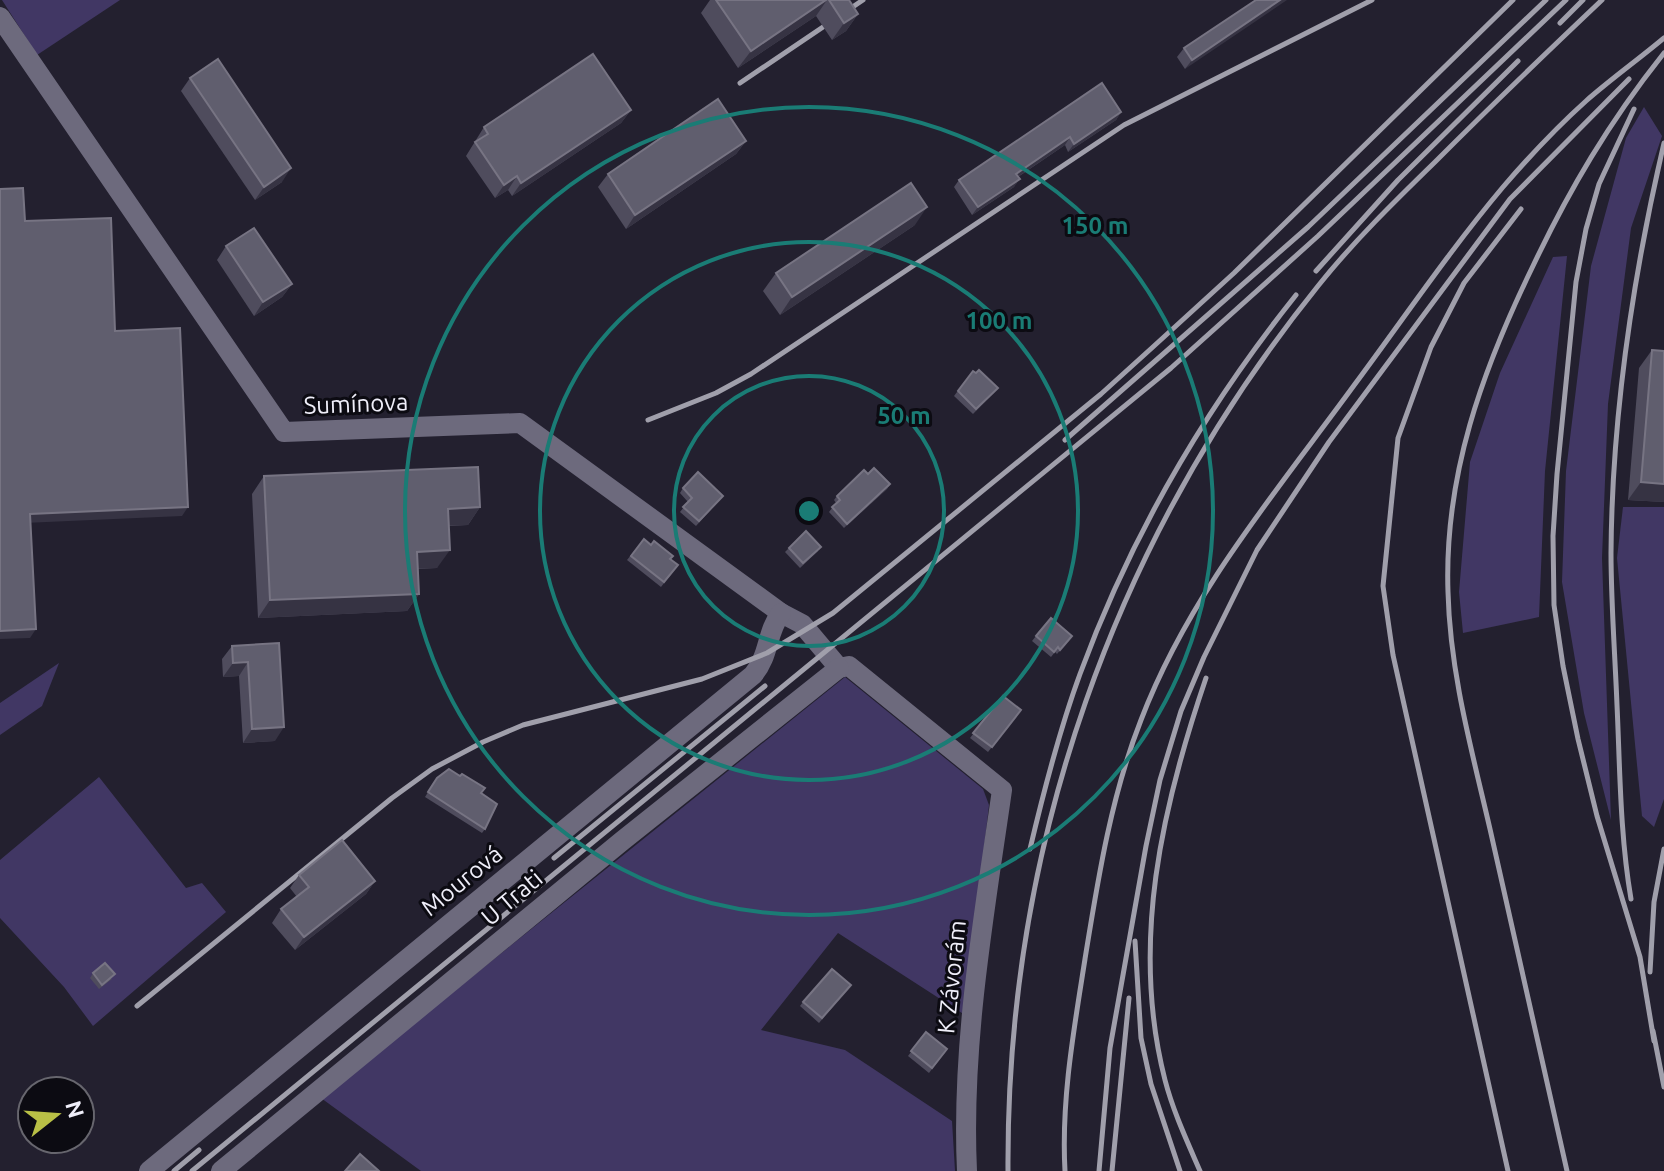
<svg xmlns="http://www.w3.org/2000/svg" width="1664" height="1171" viewBox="0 0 1664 1171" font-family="Ubuntu,sans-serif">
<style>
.green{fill:#413764}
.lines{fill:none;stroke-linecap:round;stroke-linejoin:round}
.minor{stroke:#6d6a7d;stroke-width:20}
.rail{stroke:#a09fab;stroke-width:5}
.wall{fill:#4f4c5d}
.shaded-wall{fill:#363343}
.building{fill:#605e6e;stroke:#777483;stroke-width:2}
.ring{fill:none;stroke:#1a7c75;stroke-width:4}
.labels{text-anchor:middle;stroke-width:6;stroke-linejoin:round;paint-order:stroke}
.street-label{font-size:24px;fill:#efeef9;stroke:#0c0b12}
.centre{fill:#1a7c75;stroke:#0c0b12;stroke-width:4}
.ring-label{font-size:24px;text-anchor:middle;font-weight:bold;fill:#1a7c75;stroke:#0c0b12;stroke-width:6;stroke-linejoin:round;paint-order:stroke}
</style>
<rect width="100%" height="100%" fill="#23202f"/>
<g class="green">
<polygon points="2,0 120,0 37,55"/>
<polygon points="1644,107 1662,136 1631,228 1608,404 1602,558 1611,820 1584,713 1562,582 1566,471 1591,266 1626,138"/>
<polygon points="1567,256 1545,471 1539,617 1463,633 1459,592 1470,462 1500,373 1553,257"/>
<polygon points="1623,507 1664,507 1664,799 1654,827 1642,816 1617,558"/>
<polygon points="59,663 42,706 0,735 0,703"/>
<polygon points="845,677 983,789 989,805 965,1015 838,933 761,1030 845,1050 952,1121 955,1171 421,1171 321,1098"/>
<polygon points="99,777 186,888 202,883 226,912 93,1026 64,987 0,918 0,860"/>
</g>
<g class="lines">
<g class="minor">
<path d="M 0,17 L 284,432 L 520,423 L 781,613 L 802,624 L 839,668 L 849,666 L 1002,790 C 984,916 961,1044 967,1171"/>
<path d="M 149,1171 L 753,675 C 770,655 766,633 781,613"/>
<polyline points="221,1171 622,841 839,668"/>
</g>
<g class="rail">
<polyline points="1560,23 1583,0"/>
<polyline points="740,83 863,0"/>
<polyline points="1634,109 1599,184 1586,229 1576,282 1557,474 1553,536 1554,605 1563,666 1578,739 1597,816 1640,957 1654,1041"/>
<polyline points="1316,271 1398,180 1518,61"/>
<polyline points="648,420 716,393 751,374 1124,125 1372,0"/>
<polyline points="1065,440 1308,227 1546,0"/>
<path d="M 1030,849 C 1044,790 1059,731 1080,674 C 1130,538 1205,409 1296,295"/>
<polyline points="554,858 765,686"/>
<path d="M 1631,899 C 1620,835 1620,769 1617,705 C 1615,654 1611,603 1611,553 C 1612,416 1633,276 1664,143"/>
<polyline points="1135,941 1141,1038 1151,1084 1180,1171"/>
<polyline points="1650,972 1654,902 1664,849"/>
<polyline points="137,1006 392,798 432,769 483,742 523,725 702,679 767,653 833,613 1101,394 1154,346 1234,273 1513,0"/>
<polyline points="1653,1031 1664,1087"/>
<polyline points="174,1171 199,1150"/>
<polyline points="192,1171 1171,368 1318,236 1566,0"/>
<path d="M 1008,1171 C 1006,846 1114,539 1318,286 C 1353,242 1395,201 1435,162 C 1490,107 1546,53 1602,0"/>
<path d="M 1065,1171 C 1061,1100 1074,1029 1085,959 C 1098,879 1111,796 1141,720 C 1189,594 1277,491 1355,384 C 1404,318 1450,250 1503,187 C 1528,158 1557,127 1586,101 C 1611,79 1639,59 1664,38"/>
<polyline points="1099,1171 1110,1048 1146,846 1160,780 1181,711 1204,657 1257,550 1329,442 1510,199 1629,79"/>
<polyline points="1112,1171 1129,998"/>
<path d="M 1200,1171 C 1187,1141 1173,1111 1165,1080 C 1130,944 1162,807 1206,678"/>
<polyline points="1508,1171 1393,655 1383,586 1398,438 1431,347 1464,283 1521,209"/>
<path d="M 1567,1171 C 1541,1057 1516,943 1490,829 C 1472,751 1450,673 1448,592 C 1444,476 1482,371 1532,268 C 1569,190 1609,122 1664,53"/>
</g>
</g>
<g class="wall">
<polygon points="710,0 849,0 858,14 846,31 832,40 816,16 738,68 701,13"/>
<polygon points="1256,0 1185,69 1177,57 1184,48"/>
<polygon points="190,78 282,182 255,200 181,91"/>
<polygon points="631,110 621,123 512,196 508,190 495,198 466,156 484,127"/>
<polygon points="1121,112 1116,120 1068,152 1065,145 1018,177 1014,187 972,215 954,187 959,180"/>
<polygon points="746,141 736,154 626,229 598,187 608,174"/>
<polygon points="915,225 780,315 763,291 776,273"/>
<polygon points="226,246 292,284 282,297 254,316 217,260"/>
<polygon points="1652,350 1664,502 1628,500 1639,368"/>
<polygon points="973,371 998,388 973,414 954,396"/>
<polygon points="868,474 890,484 887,489 844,528 829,512 836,503 834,500 837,496"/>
<polygon points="264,476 480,507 468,525 449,526 437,568 418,569 419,594 407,611 258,618 252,494"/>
<polygon points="683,488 723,496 696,526 680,512 688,502 680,493"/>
<polygon points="644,539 678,565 661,587 627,560"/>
<polygon points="789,548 818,551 800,568 785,552"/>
<polygon points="1036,636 1072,636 1057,654 1055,652 1051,657 1032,641"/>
<polygon points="279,643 275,741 243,743 239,676 223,677 222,659 232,646"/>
<polygon points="1003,696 1021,710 988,752 970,738"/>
<polygon points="460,776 481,793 485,829 482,833 425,797 437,778"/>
<polygon points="299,875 375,881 366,894 295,950 272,923 281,909 297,897 290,888"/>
<polygon points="93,973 112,979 99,989 90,978"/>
<polygon points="847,990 819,1023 800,1006 803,1002"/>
<polygon points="926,1032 947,1049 929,1073 908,1056"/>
</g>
<g class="shaded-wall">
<polygon points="827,0 816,16 738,68 751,51"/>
<polygon points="1280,0 1287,0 1185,69 1192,60"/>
<polygon points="858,14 846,31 832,40 844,23"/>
<polygon points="631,110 621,123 512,196 521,183"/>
<polygon points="1121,112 1116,120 1068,152 1074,144"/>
<polygon points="1070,137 1065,145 1010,182 1016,174"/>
<polygon points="746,141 736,154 626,229 635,215"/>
<polygon points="291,168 282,182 255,200 264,187"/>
<polygon points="517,176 508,190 495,198 504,185"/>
<polygon points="1020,179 1014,187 972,215 978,207"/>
<polygon points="927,207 915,225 780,315 792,297"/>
<polygon points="292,284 282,297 254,316 263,302"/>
<polygon points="1641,482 1664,484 1664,502 1628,500"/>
<polygon points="890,484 887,489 844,528 847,524"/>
<polygon points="188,507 182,516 24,523 30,514"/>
<polygon points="480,507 468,525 435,526 448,509"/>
<polygon points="450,550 437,568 405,569 417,552"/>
<polygon points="419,594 407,611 258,618 270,600"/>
<polygon points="36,629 30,638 0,639 0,631"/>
<polygon points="248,662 239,676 223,677 233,663"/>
<polygon points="284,727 275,741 243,743 252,729"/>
<polygon points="375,881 366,894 295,950 304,937"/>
</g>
<g class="building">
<polygon points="716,0 826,0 751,51"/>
<polygon points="829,0 849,0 858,14 844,23"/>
<polygon points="1256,0 1280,0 1192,60 1184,48"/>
<polygon points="593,54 631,110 521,183 517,176 504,185 475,142 488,134 484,127"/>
<polygon points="218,59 291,168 264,187 190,78"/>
<polygon points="1102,83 1121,112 1074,144 1070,137 1016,174 1020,179 978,207 959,180"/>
<polygon points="718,99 746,141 635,215 608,174"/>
<polygon points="911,183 927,207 792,297 776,273"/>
<polygon points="23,188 25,221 111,218 115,331 180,328 188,507 30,514 36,629 0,631 0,189"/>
<polygon points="254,228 292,284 263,302 226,246"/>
<polygon points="1652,350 1664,351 1664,484 1641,482"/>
<polygon points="979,370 998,388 976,409 958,391 973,371 976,373"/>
<polygon points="478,467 480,507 448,509 450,550 417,552 419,594 270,600 264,476"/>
<polygon points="874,468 890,484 847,524 832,507 840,500 837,496 864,470 868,474"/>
<polygon points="698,472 723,496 699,521 683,507 692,498 683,488"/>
<polygon points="806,531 821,547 803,563 789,548"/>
<polygon points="644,539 651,545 654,541 673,556 670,559 678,565 664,582 631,556"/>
<polygon points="1051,618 1072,636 1060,650 1058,647 1054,652 1036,636"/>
<polygon points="279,643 284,727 252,729 248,662 233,663 232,646"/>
<polygon points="1003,696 1021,710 992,747 973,733"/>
<polygon points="449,769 460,776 462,774 485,788 481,793 497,804 485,829 428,792 437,778"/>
<polygon points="342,840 375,881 304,937 281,909 309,887 299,875"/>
<polygon points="105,963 115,974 102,985 93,973"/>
<polygon points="832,969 851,985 822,1018 803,1002"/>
<polygon points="926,1032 947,1049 932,1068 911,1051"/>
<polygon points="360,1154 379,1171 345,1171"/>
</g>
<g class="ring">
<circle cx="809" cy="511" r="135"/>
<circle cx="809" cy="511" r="269"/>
<circle cx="809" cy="511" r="404"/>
</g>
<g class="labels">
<g class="street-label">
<text transform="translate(356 404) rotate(-2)" y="8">Sumínova</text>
<text transform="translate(462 881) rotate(-39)" y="8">Mourová</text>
<text transform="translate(512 898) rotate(-40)" y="8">U Trati</text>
<text transform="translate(952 977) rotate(-84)" y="8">K Závorám</text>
</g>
</g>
<circle cx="809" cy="511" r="12" class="centre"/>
<g class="ring-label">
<text x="1095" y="234">150 m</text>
<text x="999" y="329">100 m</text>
<text x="904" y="424">50 m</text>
</g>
<g transform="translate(56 1115) rotate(73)"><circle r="38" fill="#0c0b12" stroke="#67666e" stroke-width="2"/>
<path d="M0-6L14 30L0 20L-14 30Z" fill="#b9c046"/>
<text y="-12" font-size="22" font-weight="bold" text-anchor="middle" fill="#efeef9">N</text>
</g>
</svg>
